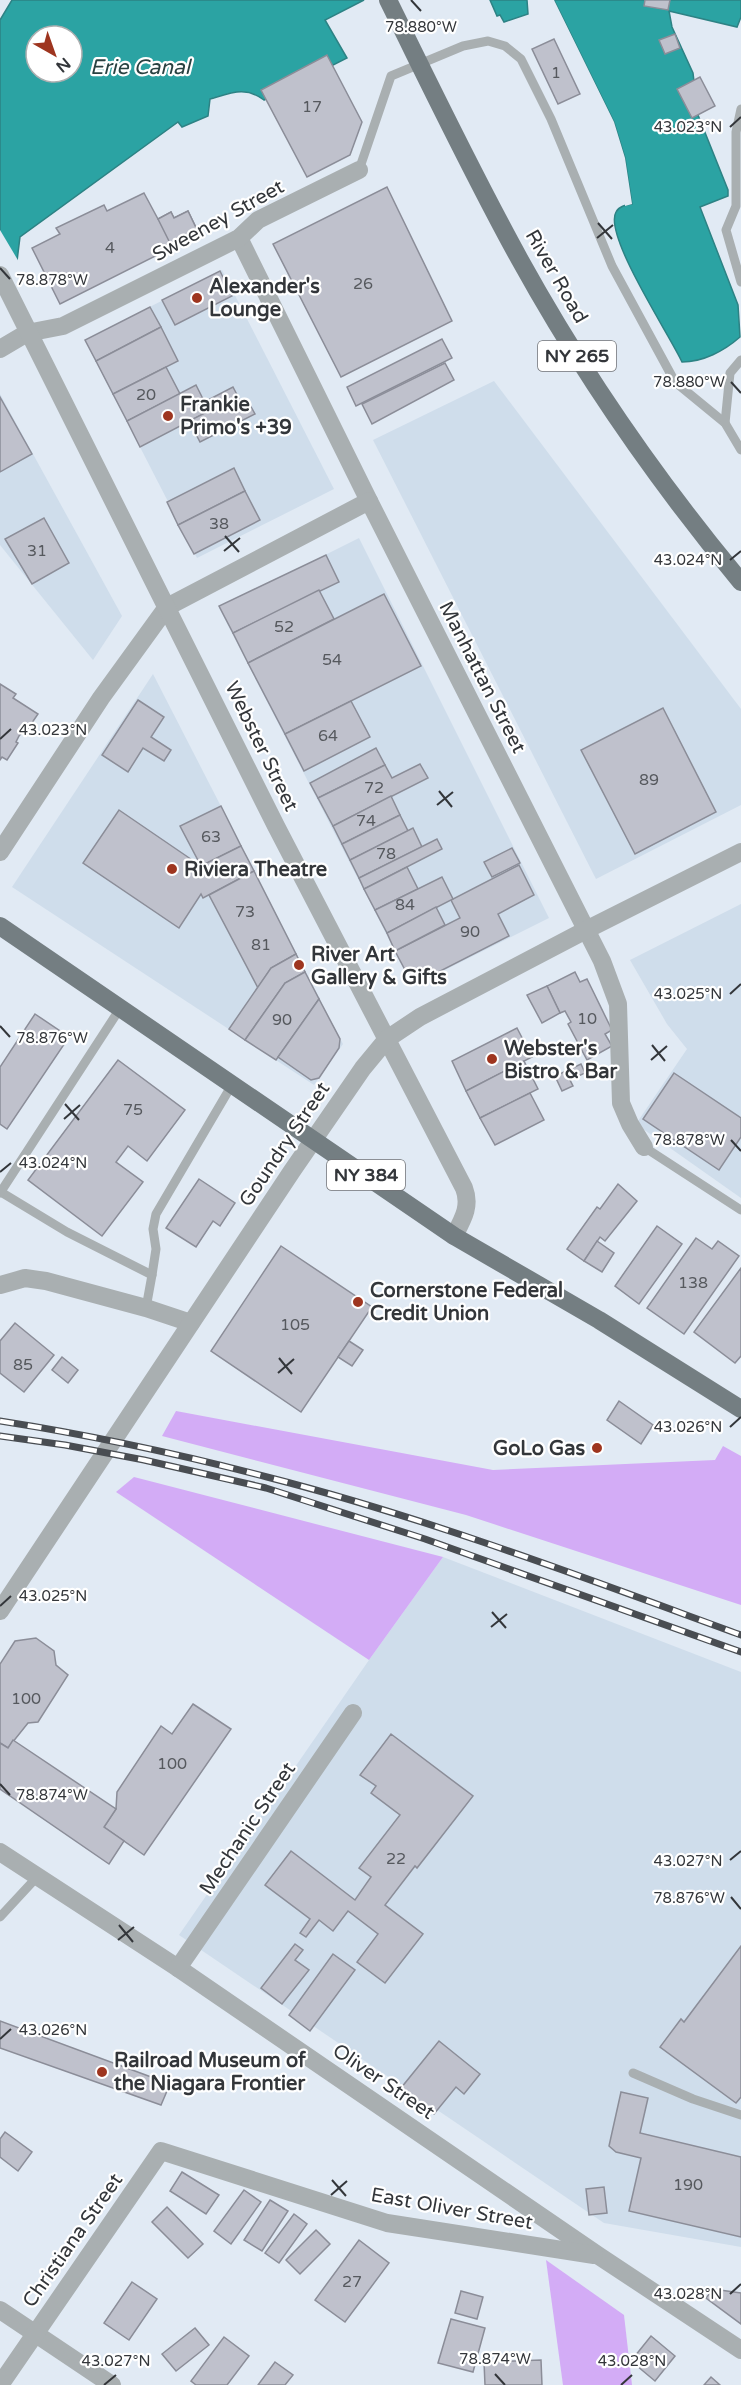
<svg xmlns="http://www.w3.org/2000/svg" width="741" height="2385" viewBox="0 0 741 2385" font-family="'Varela Round',sans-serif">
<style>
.built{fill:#cfddeb}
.green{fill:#d3acf6}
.water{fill:#2ba3a3;stroke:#2d8284;stroke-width:1.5;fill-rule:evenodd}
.pier{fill:#e1eaf4}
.building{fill:#bfc1cc;stroke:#8b8d98;stroke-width:1.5}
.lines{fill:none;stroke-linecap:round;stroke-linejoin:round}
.service{stroke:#a9afb1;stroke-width:9}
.minor{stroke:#a9afb1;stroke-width:18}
.tertiary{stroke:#a9afb1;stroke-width:18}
.primary{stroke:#747e82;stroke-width:18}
.rail-casing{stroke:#494d52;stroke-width:7}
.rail{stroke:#fff;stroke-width:4.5;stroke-dasharray:14;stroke-linecap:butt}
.ticks{fill:none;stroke:#33363a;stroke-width:2}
.poi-dot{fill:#9e351f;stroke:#fff;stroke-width:2}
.labels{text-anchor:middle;stroke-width:4.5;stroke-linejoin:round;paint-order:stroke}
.number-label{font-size:16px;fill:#56595e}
.shield{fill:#fff;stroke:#707275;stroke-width:1.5}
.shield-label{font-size:18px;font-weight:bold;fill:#33363a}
.street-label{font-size:20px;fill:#33363a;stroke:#fff}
.poi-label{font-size:20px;font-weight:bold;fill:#33363a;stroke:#fff;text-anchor:start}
.water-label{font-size:21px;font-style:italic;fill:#284141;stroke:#fff}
.ticks-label{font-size:15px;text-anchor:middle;fill:#33363a;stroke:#fff;stroke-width:4.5;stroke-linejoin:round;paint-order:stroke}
</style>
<rect width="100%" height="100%" fill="#e1eaf4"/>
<g class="built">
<polygon points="222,270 334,489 197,558 85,340"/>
<polygon points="494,381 741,709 741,805 596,879 373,440"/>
<polygon points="0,394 122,616 93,660 0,545"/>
<polygon points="359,538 549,918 413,986 219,608"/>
<polygon points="153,674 343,1044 314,1085 12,887"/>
<polygon points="741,904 741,1198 636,1124 687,1049 667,1024 630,960"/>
<polygon points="443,1557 741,1672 741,2247 604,2223 179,1935 369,1660"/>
</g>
<g class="green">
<polygon points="176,1411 493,1470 715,1460 723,1446 741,1456 741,1605 466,1515 162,1436"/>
<polygon points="134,1477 443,1557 369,1660 116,1492"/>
<polygon points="546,2260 624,2315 632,2385 563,2385"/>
</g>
<g class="water">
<path d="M 12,0 L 364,0 L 325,20 L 347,58 L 264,100 C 246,86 231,93 210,99 L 208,116 L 182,127 L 178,122 L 20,237 L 17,261 L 0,270 L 0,20 ZM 36,36 L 72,36 L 72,72 L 36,72 Z"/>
<polygon points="490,0 527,0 528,14 504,22 500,15 497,16"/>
<path d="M 554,0 L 741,0 L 741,17 L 737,27 L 669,11 L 672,27 L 693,73 L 698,115 L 728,190 L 728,196 L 700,207 L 738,305 L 740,337 C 724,351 703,362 682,362 C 671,337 603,235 616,212 C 619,206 626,205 632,204 L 625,158 L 614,122 Z"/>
</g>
<g class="pier">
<polygon points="551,0 554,0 614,122 625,158 632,204 625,206 625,203 628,202 622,159 611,123"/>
<polygon points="0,230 19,262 0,273"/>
</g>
<g class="building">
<polygon points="645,0 670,0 668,10 644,6"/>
<polygon points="675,34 680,48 665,54 659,40"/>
<polygon points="554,39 580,94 558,104 532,49"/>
<polygon points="327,55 362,122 350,155 307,177 261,90"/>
<polygon points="700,77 715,106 692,118 677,89"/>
<polygon points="387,187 452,321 341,377 273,244"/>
<polygon points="144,193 158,219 171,212 174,218 188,211 199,234 60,304 32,248 60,234 56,228 104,205 107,211"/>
<polygon points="188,211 199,234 172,247 158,219 171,212 174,218"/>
<polygon points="220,271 232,296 175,325 162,300"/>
<polygon points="150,307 161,327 96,361 85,340"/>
<polygon points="161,327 178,361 113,394 96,361"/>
<polygon points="442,339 452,358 356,406 347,387"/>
<polygon points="445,363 454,380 372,424 362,404"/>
<polygon points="166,367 180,394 127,421 113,394"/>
<polygon points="196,385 209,411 140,447 127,421"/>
<polygon points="233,387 244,408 250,405 255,414 200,442 189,421 209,411 204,402"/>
<polygon points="0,397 32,454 0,472"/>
<polygon points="234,468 245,491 178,525 167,502"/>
<polygon points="245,491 260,520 194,554 178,525"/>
<polygon points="44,518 69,563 32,584 5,539"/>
<polygon points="326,555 339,582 233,633 219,606"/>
<polygon points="319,590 334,619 248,663 233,633"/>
<polygon points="384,594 421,666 285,734 248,663"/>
<polygon points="0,684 16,694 13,698 38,714 25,733 23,731 19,736 16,742 18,743 7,760 2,757 0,760"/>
<polygon points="138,700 164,717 151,737 171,750 164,761 143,748 128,772 102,755"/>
<polygon points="351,701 370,737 304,771 285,734"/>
<polygon points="663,708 716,812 635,854 581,750"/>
<polygon points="376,748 385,765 318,798 310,783"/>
<polygon points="420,764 428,778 333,826 318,798 385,765 392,778"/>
<polygon points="391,796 400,815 342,844 333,826"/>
<polygon points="221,806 241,846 201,866 180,826"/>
<polygon points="119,810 201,866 241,846 254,871 203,898 201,894 179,928 83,863"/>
<polygon points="400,815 408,831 350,860 342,844"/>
<polygon points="413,828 422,847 359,878 350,860"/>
<polygon points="437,839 442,849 364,889 359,878"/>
<polygon points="512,848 520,863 492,877 484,862"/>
<polygon points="519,865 534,895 498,914 509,936 413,985 395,951 460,918 451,900"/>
<polygon points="407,867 418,889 375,910 364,889"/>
<polygon points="254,871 296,954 271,968 258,988 209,895"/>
<polygon points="442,877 453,899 387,933 375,910"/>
<polygon points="436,907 445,925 395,951 387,933"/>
<polygon points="296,954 305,972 285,983 245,1040 229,1029 271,968"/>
<polygon points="305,972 319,999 276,1060 245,1040 285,983"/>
<polygon points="575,972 580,982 587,979 612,1030 605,1034 612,1046 587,1060 568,1024 571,1022 565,1011 560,1013 547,986"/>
<polygon points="547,986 560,1013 542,1023 527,995"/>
<polygon points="319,999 340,1039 339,1048 319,1078 311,1080 278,1057"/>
<polygon points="35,1014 69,1037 7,1129 0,1124 0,1067"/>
<polygon points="517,1028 532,1057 466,1091 452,1061"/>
<polygon points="118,1060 185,1110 147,1161 128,1146 116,1162 143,1182 102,1236 28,1180"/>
<polygon points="524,1061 538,1089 480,1118 466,1091"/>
<polygon points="581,1064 585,1073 570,1080 573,1086 562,1091 555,1076"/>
<polygon points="674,1073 741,1118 741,1137 719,1170 643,1119"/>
<polygon points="530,1093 544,1120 495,1145 480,1118"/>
<polygon points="199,1179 235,1203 220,1226 213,1221 196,1247 166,1228"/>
<polygon points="618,1184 637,1201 605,1241 600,1237 584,1261 567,1249 597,1207 600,1209"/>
<polygon points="657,1226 682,1244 639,1304 615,1286"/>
<polygon points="696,1238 712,1249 718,1241 739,1256 684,1334 647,1308"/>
<polygon points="597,1241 614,1253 602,1272 584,1261"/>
<polygon points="281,1246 372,1307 301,1412 211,1351"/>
<polygon points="741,1268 741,1356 735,1363 694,1332"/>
<polygon points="15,1323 54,1355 24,1392 0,1373 0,1341"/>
<polygon points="349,1341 363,1350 352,1366 338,1357"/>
<polygon points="62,1357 78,1370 68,1383 52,1370"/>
<polygon points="619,1401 653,1425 641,1444 607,1420"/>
<polygon points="36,1638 54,1651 56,1665 68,1675 38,1722 28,1723 8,1748 0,1743 0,1664 15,1641"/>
<polygon points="193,1704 231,1729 144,1855 104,1827 116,1809 117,1792 161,1726 172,1734"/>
<polygon points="391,1734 473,1796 417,1868 415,1866 385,1905 423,1934 385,1983 357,1962 378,1934 348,1911 333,1931 319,1920 306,1937 300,1933 310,1919 265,1885 291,1851 355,1900 371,1877 359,1868 400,1815 371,1793 376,1786 360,1775"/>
<polygon points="13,1740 116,1809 104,1827 124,1841 109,1864 0,1789 0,1743 8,1748"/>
<polygon points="295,1944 303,1950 295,1960 309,1970 282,2004 261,1988"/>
<polygon points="741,1946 741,2097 736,2103 660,2047 681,2019 684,2022"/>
<polygon points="333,1954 355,1970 310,2031 289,2015"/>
<polygon points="0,2021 170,2084 161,2105 0,2048"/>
<polygon points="439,2041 480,2074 464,2094 456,2087 434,2114 401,2088"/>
<polygon points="621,2092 648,2098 640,2133 741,2157 741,2237 629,2211 641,2158 616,2152 609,2146"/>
<polygon points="5,2132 32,2152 18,2171 0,2157 0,2139"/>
<polygon points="182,2172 219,2195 206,2214 170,2191"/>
<polygon points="604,2187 607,2213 589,2215 586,2189"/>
<polygon points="244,2190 261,2202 231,2244 214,2231"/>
<polygon points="270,2200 288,2211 262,2251 244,2240"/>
<polygon points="167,2207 203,2244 188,2258 152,2222"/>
<polygon points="294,2214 307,2224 279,2263 265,2253"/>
<polygon points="316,2230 330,2244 300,2274 286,2260"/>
<polygon points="359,2240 389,2263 345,2322 315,2300"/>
<polygon points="132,2282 157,2299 129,2340 104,2323"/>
<polygon points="713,2289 741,2293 741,2324 706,2298"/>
<polygon points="461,2291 483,2297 477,2319 455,2313"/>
<polygon points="451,2319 485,2328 473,2372 438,2363"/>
<polygon points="195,2328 209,2345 176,2371 162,2354"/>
<polygon points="651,2336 675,2356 655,2381 631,2361"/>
<polygon points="224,2337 249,2356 227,2385 196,2385 191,2381"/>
<polygon points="541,2360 542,2385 485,2385 484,2362"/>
<polygon points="275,2362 293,2375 285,2385 258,2385"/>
<polygon points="711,2377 720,2385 704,2385"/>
</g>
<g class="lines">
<g class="service">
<polyline points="741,109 736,132 736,206 726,230 741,282"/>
<polyline points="359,170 391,76 463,46 488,41 505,46 521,59 551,119 612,266 675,382 725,423 741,450"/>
<polyline points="725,423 730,373 741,360"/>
<polyline points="644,1147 741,1210"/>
<polyline points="1,1192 67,1232 152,1275 146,1308"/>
<polyline points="0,1193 121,1007"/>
<polyline points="152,1275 156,1249 153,1229 156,1214 233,1083"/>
<polyline points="0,1917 37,1877"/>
<polyline points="633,2073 693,2099 741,2115"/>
</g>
<g class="minor">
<polyline points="239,238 369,501 602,961 618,1004 621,1103 630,1124 644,1147"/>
<polyline points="0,349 27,333 63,326 239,238 258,220 359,170"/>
<polyline points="0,852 101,698 167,607 369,501"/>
<polyline points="0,1285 25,1278 46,1281 146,1308 191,1323"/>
<polyline points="0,1852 178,1968 599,2256 741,2350"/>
<polyline points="178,1968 353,1713"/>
<polyline points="0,2310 112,2385"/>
<polyline points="0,2385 161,2151 387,2223 594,2255"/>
</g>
<g class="tertiary">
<path d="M 0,275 L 276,826 L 464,1188 C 471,1206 463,1219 454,1236"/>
<polyline points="0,1611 292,1171 363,1068 387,1039 420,1017 586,930 741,852"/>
</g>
<g class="primary">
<path d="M 388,0 C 431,87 473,175 520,260 C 583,374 658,482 741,582"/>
<polyline points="0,926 454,1236 599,1320 741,1409"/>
</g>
<defs>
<g id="rail">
<path d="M 0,1421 C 90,1435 179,1454 267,1477 C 428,1518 585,1578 741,1635"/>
<polyline points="0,1436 65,1445 144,1460 266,1488 425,1539 741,1652"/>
</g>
</defs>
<use href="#rail" class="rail-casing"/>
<use href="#rail" class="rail"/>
</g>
<path class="ticks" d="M 411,0 L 421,11M 730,127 L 741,117M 598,223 L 612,239M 597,238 L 613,225M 0,268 L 10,279M 731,382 L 741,393M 225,536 L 239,552M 224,551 L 240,538M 730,560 L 741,551M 0,739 L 11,729M 439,791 L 452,807M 437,805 L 453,792M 730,994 L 741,984M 0,1026 L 10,1037M 652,1045 L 665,1061M 651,1060 L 667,1046M 65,1104 L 79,1120M 64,1119 L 80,1105M 731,1140 L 741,1151M 0,1172 L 11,1163M 279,1358 L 292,1374M 278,1373 L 294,1359M 730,1427 L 741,1417M 0,1606 L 11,1596M 492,1612 L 506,1628M 491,1627 L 507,1614M 0,1784 L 10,1795M 730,1860 L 741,1851M 731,1897 L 741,1909M 119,1925 L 133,1942M 118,1940 L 134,1927M 0,2039 L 11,2029M 332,2180 L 346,2196M 331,2195 L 347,2181M 730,2294 L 741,2284M 495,2374 L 505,2385M 104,2385 L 116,2375M 621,2385 L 632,2375"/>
<g class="poi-dot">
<circle cx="197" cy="298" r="6"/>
<circle cx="168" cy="416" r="6"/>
<circle cx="172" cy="869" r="6"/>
<circle cx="299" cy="965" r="6"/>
<circle cx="492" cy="1059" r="6"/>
<circle cx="358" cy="1302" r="6"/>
<circle cx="597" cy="1448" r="6"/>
<circle cx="102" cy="2072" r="6"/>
</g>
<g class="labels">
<g class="number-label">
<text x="556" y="78">1</text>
<text x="312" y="112">17</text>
<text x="110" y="253">4</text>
<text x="363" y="289">26</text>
<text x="146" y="400">20</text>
<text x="219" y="529">38</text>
<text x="37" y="556">31</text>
<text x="284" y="632">52</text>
<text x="332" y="665">54</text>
<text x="328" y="741">64</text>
<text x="649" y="785">89</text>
<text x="374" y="793">72</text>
<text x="366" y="826">74</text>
<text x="211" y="842">63</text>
<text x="386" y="859">78</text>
<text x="405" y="910">84</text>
<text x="245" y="917">73</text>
<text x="470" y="937">90</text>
<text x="261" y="950">81</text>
<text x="587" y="1024">10</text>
<text x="282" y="1025">90</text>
<text x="133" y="1115">75</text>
<text x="693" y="1288">138</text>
<text x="295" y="1330">105</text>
<text x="23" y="1370">85</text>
<text x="26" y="1704">100</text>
<text x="172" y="1769">100</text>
<text x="396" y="1864">22</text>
<text x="688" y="2190">190</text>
<text x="352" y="2287">27</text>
</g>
<g class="shield">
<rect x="538" y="341" width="78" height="30" rx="4.5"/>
<rect x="327" y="1160" width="78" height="30" rx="4.5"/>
</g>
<g class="shield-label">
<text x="577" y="362">NY 265</text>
<text x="366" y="1181">NY 384</text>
</g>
<g class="street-label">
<text transform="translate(218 220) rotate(-29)" y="7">Sweeney Street</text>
<text transform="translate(557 276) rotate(60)" y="7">River Road</text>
<text transform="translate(483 677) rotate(63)" y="7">Manhattan Street</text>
<text transform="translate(262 746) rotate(64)" y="7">Webster Street</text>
<text transform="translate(284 1144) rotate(-56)" y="7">Goundry Street</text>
<text transform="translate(247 1828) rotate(-56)" y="7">Mechanic Street</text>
<text transform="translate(384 2081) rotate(34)" y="7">Oliver Street</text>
<text transform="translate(452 2208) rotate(10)" y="7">East Oliver Street</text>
<text transform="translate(72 2240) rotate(-55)" y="7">Christiana Street</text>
</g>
<g class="poi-label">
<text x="209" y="293">Alexander's<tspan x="209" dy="23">Lounge</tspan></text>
<text x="180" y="411">Frankie<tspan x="180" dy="23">Primo's +39</tspan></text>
<text x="184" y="876">Riviera Theatre</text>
<text x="311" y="961">River Art<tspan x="311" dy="23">Gallery &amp; Gifts</tspan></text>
<text x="504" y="1055">Webster's<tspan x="504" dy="23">Bistro &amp; Bar</tspan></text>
<text x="370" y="1297">Cornerstone Federal<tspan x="370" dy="23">Credit Union</tspan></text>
<text x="585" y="1455" text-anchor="end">GoLo Gas</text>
<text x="114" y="2067">Railroad Museum of<tspan x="114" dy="23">the Niagara Frontier</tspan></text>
</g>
<g class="water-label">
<text x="140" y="74">Erie Canal</text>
</g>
</g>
<g class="ticks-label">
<text x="421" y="32">78.880°W</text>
<text x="688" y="132">43.023°N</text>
<text x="52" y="285">78.878°W</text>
<text x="689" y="387">78.880°W</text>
<text x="688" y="565">43.024°N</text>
<text x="53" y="735">43.023°N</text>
<text x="688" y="999">43.025°N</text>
<text x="52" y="1043">78.876°W</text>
<text x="689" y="1145">78.878°W</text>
<text x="53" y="1168">43.024°N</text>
<text x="688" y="1432">43.026°N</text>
<text x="53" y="1601">43.025°N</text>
<text x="52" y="1800">78.874°W</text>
<text x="688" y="1866">43.027°N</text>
<text x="689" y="1903">78.876°W</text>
<text x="53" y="2035">43.026°N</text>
<text x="688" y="2299">43.028°N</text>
<text x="495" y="2364">78.874°W</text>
<text x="116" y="2366">43.027°N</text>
<text x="632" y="2366">43.028°N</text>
</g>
<g transform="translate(54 54) rotate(140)"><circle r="28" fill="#ffffff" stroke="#adafb0" stroke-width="1.5"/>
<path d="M0-4.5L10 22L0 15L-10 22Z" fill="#9e351f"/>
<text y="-9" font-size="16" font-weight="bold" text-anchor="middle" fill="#33363a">N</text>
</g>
</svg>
